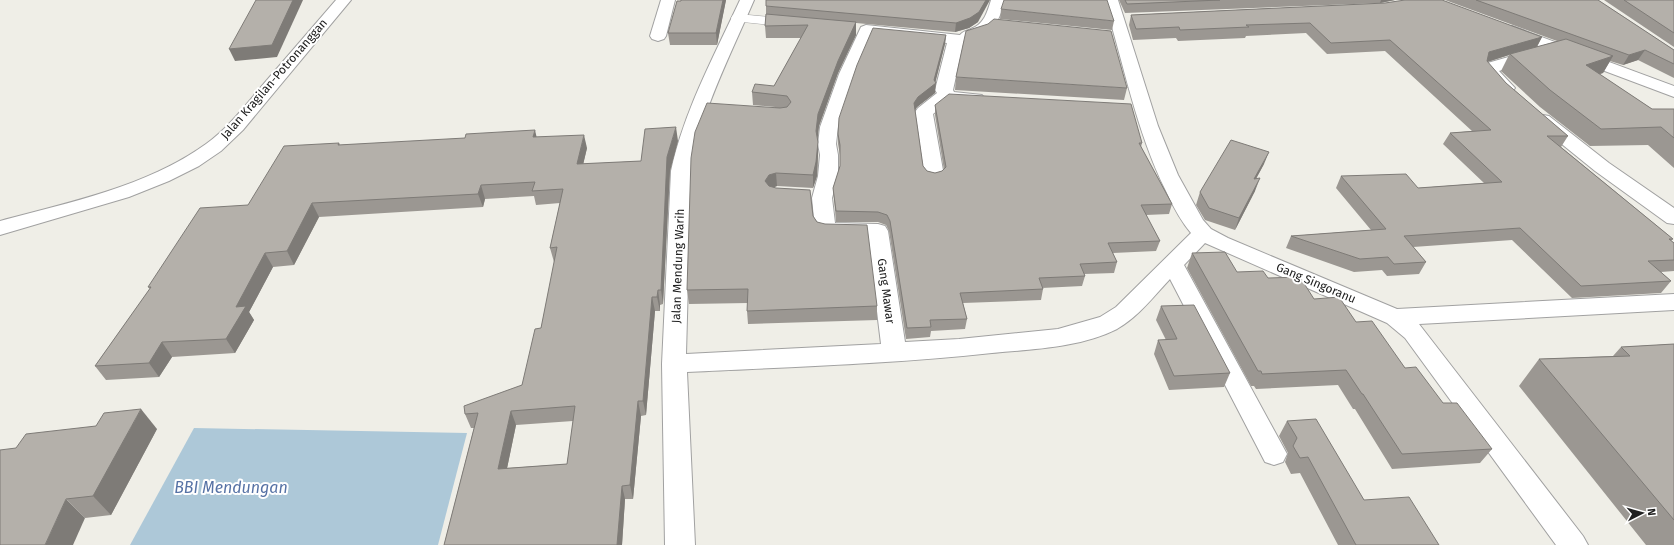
<svg xmlns="http://www.w3.org/2000/svg" width="1674" height="545" viewBox="0 0 1674 545" font-family="'Fira Sans',sans-serif">
<style>
.water{fill:#adc8d8}
.lines{fill:none;stroke-linecap:round;stroke-linejoin:round}
.lane-casing{stroke:#a1a1a1;stroke-width:1}
.street-casing{stroke:#a1a1a1;stroke-width:2}
.lane{fill:#fff;fill-rule:evenodd}
.street{fill:#fff;fill-rule:evenodd}
.wall{fill:#9b9792;fill-rule:evenodd}
.shaded-wall{fill:#7e7b77}
.building{fill:#b4b0aa;stroke:#7e7b77;fill-rule:evenodd}
.labels{text-anchor:middle;stroke-width:4;stroke-linejoin:round;paint-order:stroke}
.street-label{font-size:12px;fill:#202020;stroke:#fff}
.near-water-label{font-size:16px;font-style:italic;fill:#5672a5;stroke:#fff}
</style>
<rect width="100%" height="100%" fill="#efeee7"/>
<polygon class="water" points="194,428 467,433 438,545 130,545"/>
<g class="lines">
<defs>
<polygon id="lane" points="738,14 791,19 796,20 798,23 796,26 791,27 733,21 731,18 733,15"/>
<g id="street">
<path d="M 336,0 L 351,0 L 243,130 L 221,151 L 199,166 L 169,181 L 129,197 L 0,235 L 0,221 C 70,202 146,187 206,144 C 227,129 244,107 261,87 C 286,58 311,29 336,0 Z"/>
<polygon points="661,0 675,0 666,36 664,39 658,41 652,39 650,36"/>
<path d="M 740,0 L 754,0 C 730,56 701,111 691,171 L 686,354 L 881,344 L 868,237 L 825,236 L 818,234 L 815,229 L 812,198 L 818,176 L 820,155 L 818,144 L 820,127 L 839,74 L 861,27 L 866,25 L 960,35 C 963,31 967,31 971,29 C 984,24 987,13 991,0 L 1005,0 C 1000,18 995,32 976,38 C 972,40 968,41 964,40 L 953,90 L 954,92 L 982,95 L 985,99 L 982,103 L 976,104 L 948,102 L 933,114 L 944,176 L 941,180 L 934,182 L 927,180 L 924,176 L 915,112 L 918,108 L 937,93 L 935,90 L 947,43 L 872,35 L 855,74 L 838,127 L 836,144 L 838,155 L 838,176 L 832,198 L 835,223 L 878,224 L 885,226 L 888,231 L 905,342 L 959,339 L 1058,329 L 1100,317 L 1116,307 L 1191,233 C 1180,220 1173,206 1166,191 C 1136,131 1124,64 1104,0 L 1118,0 L 1158,126 L 1178,175 L 1203,220 L 1211,229 L 1228,238 L 1397,309 L 1674,294 L 1674,310 L 1419,324 L 1583,536 L 1588,545 L 1556,545 L 1405,338 L 1387,323 L 1205,243 L 1184,265 L 1287,454 L 1283,462 L 1274,465 L 1265,462 L 1170,279 C 1154,296 1138,317 1117,329 C 1079,348 1033,349 992,353 C 891,364 789,367 687,372 L 695,545 L 665,545 L 662,364 L 671,171 C 684,111 714,56 740,0 Z"/>
<polygon points="1512,26 1674,86 1674,97 1506,34 1504,31 1506,28"/>
<path d="M 1533,50 L 1539,52 L 1541,55 L 1539,58 L 1499,71 L 1515,88 L 1512,92 C 1499,95 1489,81 1482,71 L 1484,64 Z"/>
<polygon points="1543,115 1549,116 1609,163 1674,208 1674,224 1667,223 1595,171 1537,124 1534,120 1537,116"/>
</g>
</defs>
<use href="#lane" class="lane-casing"/>
<use href="#street" class="street-casing"/>
<use href="#lane" class="lane"/>
<use href="#street" class="street"/>
</g>
<g class="wall">
<polygon points="681,0 726,0 717,45 670,45 668,33"/>
<polygon points="1119,0 1395,0 1380,3 1125,13"/>
<polygon points="1445,0 1598,0 1674,50 1674,78 1638,60 1623,65 1610,61 1603,73 1599,74 1652,109 1674,109 1674,168 1648,145 1590,146 1540,107 1501,71 1509,55 1487,62 1506,83 1568,136 1561,147 1673,239 1671,241 1674,243 1674,271 1661,272 1671,281 1661,293 1572,298 1512,240 1413,247 1426,262 1419,274 1387,276 1382,270 1354,272 1286,248 1291,236 1371,230 1336,188 1341,176 1418,188 1484,183 1443,144 1450,133 1472,131 1385,51 1327,54 1306,33 1246,36 1245,38 1178,41 1176,38 1133,40 1129,25 1131,15 1385,3 1542,37 1537,47 1557,41"/>
<polygon points="1604,0 1674,0 1674,47"/>
<polygon points="766,6 978,22 969,28 955,32 856,23 856,35 838,73 819,126 817,137 818,142 818,155 817,176 813,188 777,186 774,187 813,216 877,306 877,320 748,324 747,311 748,303 689,304 687,290 775,107 753,105 752,92 774,86 801,38 766,38 765,26 766,14"/>
<polygon points="1001,9 1114,21 1112,30 1000,19"/>
<polygon points="946,35 945,44 935,82 935,93 917,107 915,110 923,166 927,171 935,173 942,171 944,170 935,115 935,105 1142,143 1141,147 1172,204 1169,214 1146,215 1160,241 1156,251 1113,253 1117,262 1114,273 1084,274 1085,276 1082,286 1042,288 1043,289 1041,300 963,303 967,319 965,329 931,331 930,337 906,339 889,231 886,225 878,222 836,222 834,198 833,188 840,166 840,155 838,144 838,134"/>
<polygon points="956,77 1127,88 1124,100 955,90"/>
<path d="M 537,137 L 587,148 L 583,164 L 641,161 L 678,141 L 670,171 L 663,304 L 660,305 L 660,311 L 655,311 L 646,415 L 641,416 L 633,499 L 625,499 L 622,545 L 444,545 L 474,428 L 471,428 L 465,414 L 522,385 L 541,328 L 555,262 L 554,262 L 550,248 L 560,203 L 536,205 L 534,196 L 485,199 L 483,207 L 319,217 L 294,265 L 273,267 L 249,312 L 254,320 L 235,353 L 172,357 L 159,377 L 106,380 L 95,366 L 150,289 L 148,287 L 248,205 L 339,143 L 340,145 ZM 573,421 L 567,464 L 507,468 L 516,425 Z"/>
<polygon points="1264,164 1256,179 1255,191 1235,230 1205,220 1196,205 1200,192"/>
<polygon points="1192,253 1237,272 1268,278 1314,299 1356,322 1492,449 1480,463 1392,469 1355,409 1353,409 1338,385 1256,389 1254,386 1251,386 1187,268"/>
<polygon points="1161,306 1230,373 1224,387 1169,390 1154,354 1158,340 1166,340 1156,320"/>
<polygon points="1674,344 1674,545 1646,545 1519,386 1539,359 1613,356 1621,347"/>
<polygon points="1287,421 1364,500 1439,545 1338,545 1300,473 1291,474 1285,462 1288,453 1279,436"/>
<polygon points="157,429 111,515 85,518 16,448"/>
</g>
<g class="shaded-wall">
<polygon points="293,0 303,0 277,57 235,61 229,49"/>
<polygon points="723,0 726,0 717,45 716,33"/>
<polygon points="986,0 990,0 978,22 969,28 955,32 956,23"/>
<polygon points="1381,0 1395,0 1380,3"/>
<polygon points="856,22 856,35 838,73 819,126 817,144 816,131 818,114 838,61"/>
<polygon points="946,35 945,44 935,84 936,83 935,93 917,107 914,112 914,103 918,97 934,80"/>
<polygon points="1542,37 1536,48 1510,54 1509,55 1484,63 1489,52"/>
<polygon points="1645,50 1638,60 1623,65 1629,55"/>
<polygon points="1613,56 1603,73 1576,82 1586,65"/>
<polygon points="676,127 678,141 670,171 663,304 661,290 667,157"/>
<polygon points="535,130 538,143 533,137"/>
<polygon points="584,135 587,148 580,178 577,164"/>
<polygon points="818,142 818,155 817,176 813,188 813,175"/>
<polygon points="1269,152 1264,164 1249,191 1254,179"/>
<polygon points="776,173 777,186 770,189 765,181 769,175"/>
<polygon points="1260,178 1255,191 1235,230 1239,218"/>
<polygon points="481,185 485,199 483,207 478,194"/>
<polygon points="312,203 319,217 294,265 287,251"/>
<polygon points="265,253 273,267 249,312 254,320 235,353 226,339 236,307"/>
<polygon points="658,290 660,305 660,311 657,297"/>
<polygon points="652,297 655,311 646,415 643,401"/>
<polygon points="162,342 172,357 159,377 149,363"/>
<polygon points="638,401 641,416 633,499 630,485"/>
<polygon points="141,409 157,429 111,515 93,496"/>
<polygon points="511,411 516,425 504,483 498,469"/>
<polygon points="622,486 625,499 622,545 617,545"/>
<polygon points="66,499 85,518 73,545 45,545"/>
</g>
<g class="building">
<polygon points="256,0 293,0 272,45 229,49"/>
<polygon points="681,0 723,0 716,33 668,33 677,1 681,1"/>
<polygon points="766,0 986,0 979,12 970,18 956,23 766,6"/>
<polygon points="1004,0 1107,0 1114,21 1001,9"/>
<polygon points="1125,0 1220,0 1127,4"/>
<polygon points="1405,0 1442,0 1542,37 1489,52 1487,61 1506,83 1568,136 1547,136 1673,239 1669,239 1674,243 1674,260 1648,261 1671,281 1581,286 1520,228 1404,236 1426,262 1394,264 1388,257 1360,259 1291,236 1386,229 1341,176 1406,174 1418,188 1502,182 1450,133 1491,130 1390,40 1331,43 1310,23 1246,25 1249,27 1180,30 1179,27 1136,29 1131,15 1385,3"/>
<polygon points="1476,0 1598,0 1674,50 1674,64 1645,50 1629,55"/>
<polygon points="1624,0 1674,0 1674,33"/>
<polygon points="766,14 856,22 838,61 818,114 816,131 818,142 816,162 813,175 776,173 769,175 765,181 769,186 776,188 810,190 813,216 817,222 825,224 867,225 877,306 747,311 748,289 687,290 691,158 695,132 707,103 780,108 787,107 791,102 787,96 752,92 755,84 774,86 808,25 765,26"/>
<polygon points="994,19 1111,31 1127,88 956,77 966,31 988,24"/>
<polygon points="873,28 946,35 934,80 936,83 918,97 914,103 923,166 927,171 935,173 942,171 946,167 935,105 949,94 1131,104 1142,143 1139,143 1172,204 1141,205 1160,241 1108,243 1117,262 1080,264 1085,276 1039,278 1043,289 960,293 967,319 930,320 931,327 907,328 890,221 887,215 878,212 836,211 833,188 840,166 840,145 838,134 839,118 857,65"/>
<polygon points="1566,39 1613,56 1586,65 1652,109 1674,109 1674,138 1661,127 1601,129 1550,90 1510,54"/>
<path d="M 676,127 L 667,157 L 661,290 L 658,290 L 657,297 L 652,297 L 643,401 L 638,401 L 630,485 L 622,486 L 617,545 L 444,545 L 478,413 L 465,414 L 464,406 L 522,385 L 535,329 L 541,328 L 557,247 L 550,248 L 563,189 L 532,191 L 535,182 L 481,185 L 478,194 L 312,203 L 287,251 L 265,253 L 236,307 L 246,306 L 226,339 L 162,342 L 149,363 L 95,366 L 151,287 L 148,287 L 200,208 L 248,205 L 284,146 L 339,143 L 338,145 L 465,138 L 466,134 L 535,130 L 533,137 L 584,135 L 577,164 L 641,161 L 645,129 ZM 575,406 L 567,464 L 498,469 L 511,411 Z"/>
<polygon points="1231,140 1269,152 1254,179 1260,178 1239,218 1209,208 1200,192"/>
<polygon points="1225,252 1237,272 1263,271 1268,278 1300,277 1314,299 1339,297 1356,322 1372,321 1405,368 1416,367 1443,403 1457,403 1492,449 1402,454 1363,394 1362,394 1346,370 1262,374 1261,371 1258,371 1192,253"/>
<polygon points="1194,305 1230,373 1174,376 1158,340 1177,339 1161,306"/>
<polygon points="1674,344 1674,520 1539,359 1630,356 1621,347"/>
<polygon points="141,409 93,496 66,499 45,545 0,545 0,450 16,448 26,434 96,426 104,413"/>
<polygon points="1316,419 1364,500 1409,497 1439,545 1356,545 1308,457 1300,458 1293,446 1297,438 1287,421"/>
</g>
<g class="labels">
<g class="street-label">
<text transform="translate(274 79) rotate(-49)" y="4">Jalan Kragilan-Potronanggan</text>
<text transform="translate(678 266) rotate(-88)" y="4">Jalan Mendung Warih</text>
<text transform="translate(1316 283) rotate(23)" y="4">Gang Singoranu</text>
<text transform="translate(886 291) rotate(82)" y="4">Gang Mawar</text>
</g>
<g class="near-water-label">
<text x="231" y="493">BBI Mendungan</text>
</g>
</g>
<g transform="translate(1642 513) rotate(84)" stroke="#ffffff" stroke-width="3" paint-order="stroke">
<path d="M0-3L7 15L0 10L-7 15Z" fill="#202020"/>
<text y="-6" font-size="11" font-weight="bold" text-anchor="middle" fill="#202020">N</text>
</g>
</svg>
